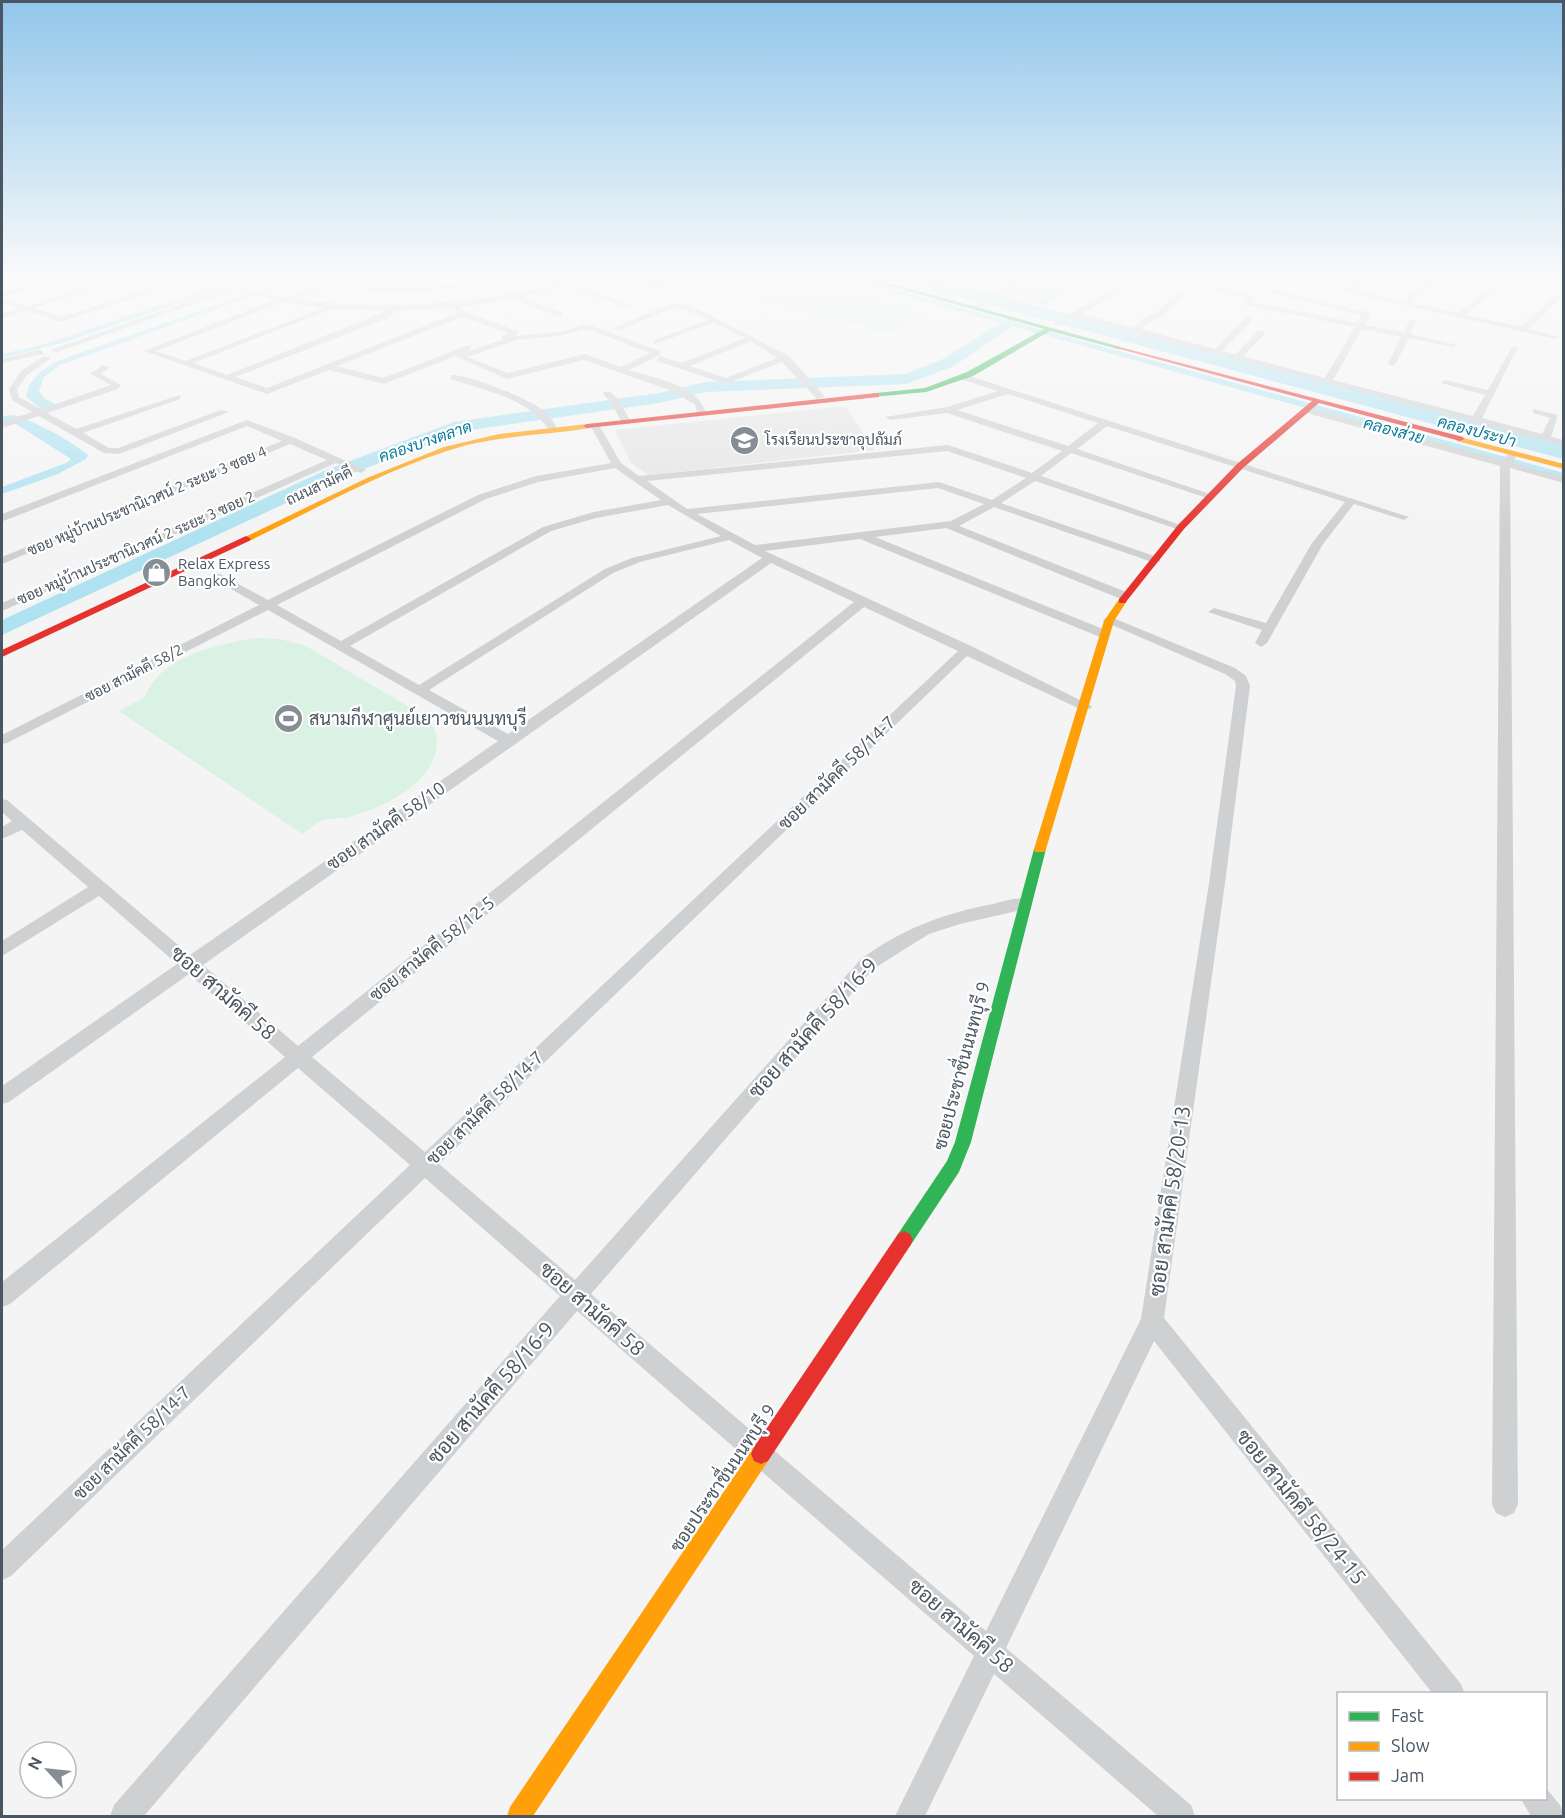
<svg xmlns="http://www.w3.org/2000/svg" width="1565" height="1818" viewBox="0 0 1565 1818" font-family="Ubuntu,Sarabun,sans-serif">
<style>
.commercial{fill:#e8e7e3}
.education{fill:#e6e5e6}
.green{fill:#d9f2e3}
.water{fill:#aee2f0}
.lines{fill:none;stroke-linecap:round;stroke-linejoin:round}
.canal{fill:#aee2f0;fill-rule:evenodd}
.river{fill:#aee2f0;fill-rule:evenodd}
.street{fill:#ced0d2;fill-rule:evenodd}
.fast{fill:#30b455;fill-rule:evenodd}
.slow{fill:#ff9f0a;fill-rule:evenodd}
.jam{fill:#e5322d;fill-rule:evenodd}
.labels{text-anchor:middle;stroke-width:4.5;stroke-linejoin:round;paint-order:stroke}
.far-poi-label{font-size:15px;fill:#4a5661;stroke:#fff;text-anchor:start}
.far-street-label{font-size:15px;fill:#4a5661;stroke:#fff}
.far-water-label{font-size:16px;font-style:italic;fill:#0c7c9b;stroke:#fff}
.poi-label{font-size:18px;fill:#4a5661;stroke:#fff;text-anchor:start}
.street-label{font-size:18px;fill:#4a5661;stroke:#fff}
.near-street-label{font-size:21px;fill:#4a5661;stroke:#fff}
</style>
<rect width="100%" height="100%" fill="#f4f4f4"/>
<polygon class="commercial" points="931,278 1076,278 1033,305"/>
<polygon class="education" points="845,406 875,450 648,475 631,463 615,430"/>
<g class="green">
<polygon points="729,278 802,278 923,314 886,333 714,285"/>
<path d="M 255,638 L 280,639 L 306,646 L 426,717 C 429,722 434,728 436,733 C 445,778 385,808 349,817 C 340,819 330,818 321,821 C 315,824 308,830 302,834 L 119,711 L 145,697 C 159,657 218,644 255,638 Z"/>
</g>
<g class="water">
<polygon points="240,278 254,278 65,342 2,358 2,354 41,345"/>
<path d="M 293,278 L 304,278 L 60,365 L 44,377 L 39,391 L 44,398 L 57,405 L 43,410 L 26,397 C 29,377 46,367 63,359 Z"/>
<polygon points="617,278 668,278 675,282 657,290"/>
<polygon points="889,278 931,278 1563,444 1563,459"/>
<path d="M 14,415 C 40,424 66,438 88,455 L 86,459 L 58,474 L 2,494 L 2,487 L 66,463 L 71,459 L 16,424 L 2,421 L 2,416 Z"/>
</g>
<g class="lines">
<g class="canal">
<polygon points="839,278 853,278 1564,473 1564,480"/>
<polygon points="1076,278 1086,278 1044,305 1037,303"/>
</g>
<polygon class="river" points="1010,317 1015,318 1017,321 1015,324 954,366 906,384 706,392 659,403 463,431 340,478 2,635 2,620 326,470 454,422 659,393 706,382 905,374 943,359"/>
<g class="street">
<polygon points="51,278 63,278 2,297 2,293"/>
<polygon points="116,278 128,278 34,308 61,317 182,278 194,278 61,322 26,311 2,318 2,314 19,308 2,302 2,298 27,306"/>
<path d="M 196,278 C 209,278 222,286 234,286 C 245,285 255,278 267,278 L 242,288 L 283,297 L 326,286 L 414,288 L 511,278 L 456,289 L 414,292 L 326,290 L 293,299 C 383,311 468,304 556,285 L 539,278 L 551,278 L 632,305 L 625,307 L 565,287 L 522,297 L 563,313 L 560,317 L 513,299 L 460,307 L 465,312 L 518,331 L 516,336 L 559,332 L 587,324 L 660,351 L 660,355 L 629,370 C 654,378 700,385 706,414 L 698,416 L 695,405 L 675,392 L 584,360 L 507,379 L 455,356 L 384,384 L 329,370 L 267,394 L 144,351 L 274,300 L 234,290 L 57,352 L 50,350 L 227,288 ZM 283,302 L 324,308 L 185,361 L 156,351 ZM 453,308 L 457,313 L 267,388 L 235,377 L 388,318 L 395,311 ZM 332,309 L 386,311 L 227,375 L 193,363 ZM 462,317 L 508,333 L 501,337 L 504,339 L 469,351 L 472,346 L 466,346 L 383,378 L 337,366 ZM 587,329 L 650,353 L 621,367 L 585,354 L 508,373 L 467,357 L 517,340 L 560,336 Z"/>
<polygon points="1023,278 1033,278 977,309 970,307"/>
<polygon points="1134,278 1144,278 1081,314 1134,328 1146,316 1157,312 1180,289 1186,289 1186,293 1163,316 1152,320 1141,329 1215,349 1245,318 1251,318 1251,322 1222,351 1236,354 1258,331 1264,331 1264,335 1243,356 1325,378 1355,327 1245,305 1243,298 1170,278 1183,278 1249,294 1254,299 1252,302 1358,323 1362,315 1269,292 1273,290 1367,312 1371,314 1365,325 1404,332 1410,320 1416,320 1411,334 1457,345 1453,347 1409,338 1396,363 1392,366 1388,363 1401,337 1362,329 1333,380 1473,416 1485,395 1441,383 1445,380 1488,390 1512,347 1518,347 1482,418 1542,434 1550,418 1533,413 1533,409 1558,415 1551,437 1564,440 1564,446 1075,317 1059,326 1052,324"/>
<polygon points="1286,278 1301,278 1346,288 1361,278 1370,278 1354,290 1403,301 1431,278 1440,278 1411,303 1459,313 1499,278 1508,278 1466,315 1521,327 1564,287 1564,294 1529,329 1559,337 1555,339"/>
<path d="M 672,303 L 687,304 L 706,313 L 789,356 L 825,397 L 817,399 L 782,362 L 726,384 L 657,361 L 660,356 L 681,363 L 745,338 L 714,323 L 654,344 L 654,340 L 708,320 L 676,307 L 620,330 L 613,328 ZM 751,341 L 777,358 L 726,378 L 690,366 Z"/>
<polygon points="41,349 44,354 2,363 2,359"/>
<polygon points="44,356 51,358 27,375 17,389 19,397 41,409 111,385 90,374 103,365 110,367 101,374 121,385 118,389 47,413 76,429 180,395 180,399 83,433 109,448 118,448 221,410 229,412 119,454 104,453 39,416 2,428 2,422 32,412 12,400 9,389 21,371"/>
<path d="M 963,374 L 1409,517 L 1404,520 L 1354,504 L 1323,544 L 1267,643 L 1261,647 L 1255,643 L 1262,630 L 1208,612 L 1214,608 L 1266,623 L 1312,543 L 1345,502 L 1107,426 L 1077,449 L 1216,496 L 1207,498 L 1071,453 L 1041,476 L 1186,527 L 1177,529 L 1035,481 L 1001,503 L 1160,558 L 1160,562 L 1152,562 L 994,507 L 959,526 L 1129,593 L 1129,599 L 1121,599 L 946,528 L 875,537 L 1108,631 L 1108,637 L 1100,637 L 860,539 L 765,551 L 971,646 L 1092,706 L 1090,709 L 1080,709 L 967,656 L 439,1164 L 575,1280 L 861,959 C 902,929 944,913 993,904 C 1005,901 1019,896 1030,900 L 1032,904 L 1030,908 L 960,924 L 929,934 L 873,969 L 591,1294 L 986,1631 L 1141,1319 L 1209,883 L 1236,686 L 1235,681 L 1225,674 L 1103,621 L 1105,618 L 1113,618 L 1235,668 L 1246,676 L 1250,686 L 1225,883 L 1164,1318 L 1461,1684 L 1465,1694 L 1433,1694 L 1154,1341 L 1006,1648 L 1191,1805 L 1195,1816 L 1158,1816 L 994,1674 L 925,1816 L 895,1816 L 974,1656 L 577,1311 L 144,1816 L 110,1816 L 114,1805 L 560,1296 L 425,1178 L 11,1576 L 2,1580 L 2,1550 L 410,1165 L 298,1068 L 10,1304 L 2,1307 L 2,1282 L 285,1057 L 189,974 L 9,1102 L 2,1104 L 2,1086 L 177,964 L 99,896 L 2,956 L 2,941 L 88,887 L 22,830 L 2,839 L 2,827 L 12,821 L 2,812 L 2,799 L 7,800 L 190,955 L 498,741 L 268,610 L 7,743 L 2,744 L 2,735 L 259,605 L 212,578 L 212,574 L 220,574 L 268,600 L 478,495 L 536,476 L 611,463 L 590,425 L 592,423 L 598,423 L 621,463 L 639,476 L 948,445 L 1032,473 L 1062,451 L 947,413 L 890,420 L 885,417 L 947,407 L 998,391 L 960,379 L 960,375 ZM 1008,394 L 1098,423 L 1068,446 L 957,410 ZM 947,451 L 1026,478 L 992,500 L 939,482 L 687,509 L 647,481 ZM 615,468 L 661,500 L 594,512 L 543,527 L 341,641 L 277,605 L 486,499 L 538,482 ZM 938,488 L 984,504 L 951,521 L 755,545 L 697,514 ZM 668,505 L 721,536 L 632,558 L 605,569 L 419,685 L 350,646 L 551,531 L 596,518 ZM 729,540 L 762,558 L 508,734 L 429,690 L 613,573 L 640,562 ZM 771,563 L 854,602 L 298,1046 L 203,965 ZM 864,607 L 958,651 L 425,1152 L 312,1057 Z"/>
<path d="M 451,375 C 468,374 530,399 544,411 C 550,417 554,422 558,430 L 550,432 C 530,398 486,391 451,379 Z"/>
<polygon points="604,392 610,392 619,400 631,422 629,424 623,424 610,401 603,394"/>
<polygon points="1306,407 1503,460 1510,452 1516,452 1518,454 1512,463 1564,477 1564,483 1510,468 1518,1504 1514,1513 1505,1517 1496,1513 1492,1504 1500,466 1303,412 1303,408"/>
<polygon points="247,420 295,438 366,470 361,473 336,463 2,611 2,603 327,460 290,444 2,564 2,557 282,441 247,426 6,520 2,521 2,514"/>
<polygon points="1546,1788 1560,1805 1564,1816 1531,1816 1520,1798 1546,1798"/>
</g>
<g class="fast">
<polygon points="861,278 871,278 1121,347 1118,349 1050,331 973,376 926,392 873,397 873,393 876,393 925,388 967,372 1044,329"/>
<polygon points="1040,844 1046,849 971,1142 959,1172 910,1246 904,1249 898,1246 895,1240 898,1234 947,1161 955,1142 1034,849"/>
</g>
<g class="slow">
<path d="M 587,424 L 590,424 L 590,428 C 549,435 508,435 467,445 C 391,466 320,507 249,541 L 241,539 L 367,478 L 444,447 L 499,434 Z"/>
<polygon points="1460,437 1564,464 1564,469 1457,441 1456,439"/>
<polygon points="1122,598 1127,601 1114,621 1046,849 1045,852 1035,852 1034,849 1104,621 1119,599"/>
<polygon points="761,1444 768,1447 771,1454 768,1461 533,1816 507,1816 510,1807 754,1447"/>
</g>
<g class="jam">
<polygon points="1116,346 1463,437 1464,439 1460,441 1319,403 1243,468 1184,529 1125,603 1119,603 1119,599 1178,525 1237,464 1312,401 1116,348"/>
<polygon points="876,393 879,393 879,397 587,428 583,426 587,424"/>
<polygon points="246,536 251,539 249,541 2,657 2,650"/>
<polygon points="904,1231 910,1234 913,1240 910,1246 768,1461 761,1464 754,1461 751,1454 754,1447 898,1234"/>
</g>
</g>
<linearGradient id="sky" x2="0" y2="1"><stop stop-color="#91c6eb"/><stop offset="0.52" stop-color="#fafafa"/><stop offset="1" stop-color="#fafafa" stop-opacity="0"/></linearGradient>
<rect width="1565" height="533" fill="url(#sky)"/>
<defs>
<symbol id="school-disc" viewBox="-11 -11 22 22"><circle r="9.5" fill="#868d94" stroke="#fff"/><path d="M0-5L7-2L0 1L-7-2ZM-4 1L0 2.5L4 1V4Q0 6-4 4Z" fill="#fff"/></symbol>
<symbol id="shop-disc" viewBox="-11 -11 22 22"><circle r="9.5" fill="#868d94" stroke="#fff"/><path d="M-5-2.5h2.3a2.7 3.5 0 0 1 5.4 0H5L5.5 6h-11ZM-1.5-2.5h3a1.5 2.3 0 0 0-3 0Z" fill="#fff"/></symbol>
<symbol id="stadium-disc" viewBox="-11 -11 22 22"><circle r="9.5" fill="#868d94" stroke="#fff"/><path d="M0-5a6.5 5 0 1 0 0 10a6.5 5 0 1 0 0-10ZM-3.5-1.8h7v3.6h-7Z" fill="#fff"/></symbol>
</defs>
<g fill-rule="evenodd">
<use href="#school-disc" x="728" y="424" width="33" height="33"/>
<use href="#shop-disc" x="140" y="556" width="33" height="33"/>
<use href="#stadium-disc" x="272" y="702" width="33" height="33"/>
</g>
<g class="labels">
<g class="far-poi-label">
<text x="765" y="445">โรงเรียนประชาอุปถัมภ์</text>
<text x="178" y="569">Relax Express<tspan x="178" dy="17">Bangkok</tspan></text>
</g>
<g class="far-street-label">
<text transform="translate(319 486) rotate(-25)" y="5">ถนนสามัคคี</text>
<text transform="translate(147 501) rotate(-23)" y="5">ซอย หมู่บ้านประชานิเวศน์ 2 ระยะ 3 ซอย 4</text>
<text transform="translate(136 548) rotate(-24)" y="5">ซอย หมู่บ้านประชานิเวศน์ 2 ระยะ 3 ซอย 2</text>
<text transform="translate(134 673) rotate(-27)" y="5">ซอย สามัคคี 58/2</text>
</g>
<g class="far-water-label">
<text transform="translate(1394 430) rotate(15)" y="6">คลองส่วย</text>
<text transform="translate(1477 431) rotate(15)" y="6">คลองประปา</text>
<text transform="translate(425 441) rotate(-19)" y="6">คลองบางตลาด</text>
</g>
<g class="poi-label">
<text x="309" y="725">สนามกีฬาศูนย์เยาวชนนนทบุรี</text>
</g>
<g class="street-label">
<text transform="translate(837 773) rotate(-44)" y="6">ซอย สามัคคี 58/14-7</text>
<text transform="translate(386 826) rotate(-35)" y="6">ซอย สามัคคี 58/10</text>
<text transform="translate(432 949) rotate(-39)" y="6">ซอย สามัคคี 58/12-5</text>
<text transform="translate(962 1066) rotate(-75)" y="6">ซอยประชาชื่นนนทบุรี 9</text>
<text transform="translate(485 1108) rotate(-44)" y="6">ซอย สามัคคี 58/14-7</text>
<text transform="translate(132 1443) rotate(-44)" y="6">ซอย สามัคคี 58/14-7</text>
<text transform="translate(723 1478) rotate(-56)" y="6">ซอยประชาชื่นนนทบุรี 9</text>
</g>
<g class="near-street-label">
<text transform="translate(223 993) rotate(41)" y="7">ซอย สามัคคี 58</text>
<text transform="translate(813 1028) rotate(-48)" y="7">ซอย สามัคคี 58/16-9</text>
<text transform="translate(1170 1201) rotate(-82)" y="7">ซอย สามัคคี 58/20-13</text>
<text transform="translate(592 1309) rotate(41)" y="7">ซอย สามัคคี 58</text>
<text transform="translate(491 1393) rotate(-49)" y="7">ซอย สามัคคี 58/16-9</text>
<text transform="translate(1301 1507) rotate(51)" y="7">ซอย สามัคคี 58/24-15</text>
<text transform="translate(961 1626) rotate(41)" y="7">ซอย สามัคคี 58</text>
</g>
</g>
<rect width="1565" height="1818" fill="none" stroke="#4a5661" stroke-width="6"/>
<rect x="1337" y="1692" width="210" height="108" fill="#ffffff" stroke="#b7bbc0" stroke-width="1.5"/>
<rect x="1349" y="1712" width="30" height="9" fill="#30b455" stroke="#b7bbc0" stroke-width="1.5"/>
<text x="1391" y="1722" font-size="18" fill="#4a5661">Fast</text>
<rect x="1349" y="1742" width="30" height="9" fill="#ff9f0a" stroke="#b7bbc0" stroke-width="1.5"/>
<text x="1391" y="1752" font-size="18" fill="#4a5661">Slow</text>
<rect x="1349" y="1772" width="30" height="9" fill="#e5322d" stroke="#b7bbc0" stroke-width="1.5"/>
<text x="1391" y="1782" font-size="18" fill="#4a5661">Jam</text>
<g transform="translate(48 1770) rotate(297)"><circle r="28" fill="#ffffff" stroke="#b7bbc0" stroke-width="1.5"/>
<path d="M0-4.5L10 22L0 15L-10 22Z" fill="#868d94"/>
<text y="-9" font-size="16" font-weight="bold" text-anchor="middle" fill="#4a5661">N</text>
</g>
</svg>
